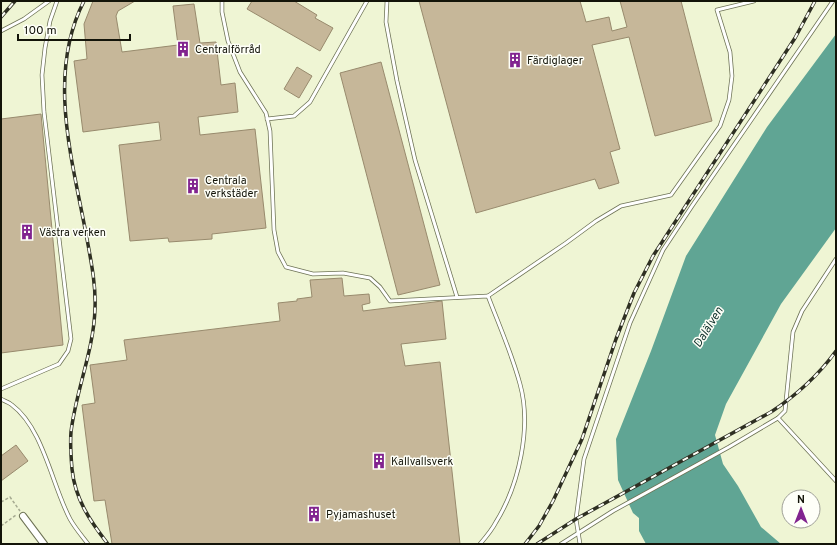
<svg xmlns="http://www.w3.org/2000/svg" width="837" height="545" viewBox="0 0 837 545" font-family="Overpass,sans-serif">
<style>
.water{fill:#60a594}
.building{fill:#c6b799;stroke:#988a6d}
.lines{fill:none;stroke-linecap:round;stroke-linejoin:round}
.lane-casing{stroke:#6d7255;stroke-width:4.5}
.street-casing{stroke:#6d7255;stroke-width:8}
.path{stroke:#a6aa91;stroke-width:1.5;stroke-dasharray:3 2;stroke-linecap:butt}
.lane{stroke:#fff;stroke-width:3}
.street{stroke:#fff;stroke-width:6}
.rail-casing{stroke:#2e2f22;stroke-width:3.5}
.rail{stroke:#fefff8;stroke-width:2;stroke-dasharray:6;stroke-linecap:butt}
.labels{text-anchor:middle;stroke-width:3;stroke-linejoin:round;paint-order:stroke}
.poi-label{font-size:11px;fill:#131409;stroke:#fefff8;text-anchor:start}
.water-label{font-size:12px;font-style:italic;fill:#10322b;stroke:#fefff8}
</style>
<rect width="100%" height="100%" fill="#eff5d4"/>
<polygon class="water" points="836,34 836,228 781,304 726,404 715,435 723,464 738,486 761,527 781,544 646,544 639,531 639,518 633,513 618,480 616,439 651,351 686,256 767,127"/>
<g class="building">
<polygon points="93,1 135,1 118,11 116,16 122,52 178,45 173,6 194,4 200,43 216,42 221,85 235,83 238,112 198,117 200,135 255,129 266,228 212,234 212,239 169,242 168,238 130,241 119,145 161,140 159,122 83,132 74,61 87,59 84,24"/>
<polygon points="252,1 294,1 317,15 315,18 333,28 320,51 247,9"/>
<polygon points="419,1 580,1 586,22 609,17 612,31 627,27 620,1 681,1 712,121 655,136 629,37 592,45 620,149 610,152 619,183 599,189 595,179 476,213"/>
<polygon points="381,62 440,285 398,295 340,73"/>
<polygon points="297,67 312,76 299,98 284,89"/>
<polygon points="41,114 63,345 1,353 1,119"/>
<polygon points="342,278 344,296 369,294 370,303 362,305 363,311 442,301 446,339 401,344 405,366 440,362 460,544 112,544 105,500 94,501 82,405 95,403 90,365 127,360 124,340 280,321 278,303 297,301 297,299 312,297 310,280"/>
<polygon points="16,445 28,461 1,481 1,456"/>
</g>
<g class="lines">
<defs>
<g id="lane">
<path d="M 222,1 L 222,12 L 228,41 L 240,72 L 266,113 L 270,131 L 274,230 L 278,252 L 286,267 L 313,274 L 343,273 L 370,278 L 380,287 L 390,301 L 488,296 C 499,325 512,354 520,384 C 532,427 519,485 496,522 C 492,530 486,537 480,544"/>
<polyline points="387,1 386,22 397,81 415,160 457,297"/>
<polyline points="1,31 24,19 49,1"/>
<polyline points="267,119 294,116 310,102 367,1"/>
<polyline points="488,296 566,243 596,221 621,206 671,195 720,126 729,100 732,76 730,52 717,10 754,1"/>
<polyline points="1,389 59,364 68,351 71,339 44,112 42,75 45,48 50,21 57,1"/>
<path d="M 1,399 C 4,401 9,402 12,405 C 43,428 52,485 70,519 C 75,528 82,536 88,544"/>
<polyline points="778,418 836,481"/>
<polyline points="561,544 613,511 729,447 778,418 785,411 793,332 802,311 836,259"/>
<polyline points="580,544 576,519 584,459 630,323 663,250 692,206 833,1"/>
</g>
<polyline id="street" points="23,516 44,544"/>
</defs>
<use href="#lane" class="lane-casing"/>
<use href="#street" class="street-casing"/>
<g class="path">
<polyline points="1,502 10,497 20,511"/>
<polyline points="1,526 16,515"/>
</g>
<use href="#lane" class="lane"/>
<use href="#street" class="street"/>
<defs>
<g id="rail">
<path d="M 84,1 C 46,75 73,162 87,239 C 91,261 96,285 95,308 C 94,350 76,390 71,432 C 70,444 71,457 72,469 C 75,499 90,521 108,544"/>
<polyline points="1,17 15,1"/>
<polyline points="525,544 539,526 553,501 582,439 616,339 634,293 653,256 795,38 815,1"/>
<path d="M 537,544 L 576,519 L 771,412 C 797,395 818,376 836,351"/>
</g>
</defs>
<use href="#rail" class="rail-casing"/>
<use href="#rail" class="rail"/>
</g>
<defs>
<symbol id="building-bare" viewBox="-9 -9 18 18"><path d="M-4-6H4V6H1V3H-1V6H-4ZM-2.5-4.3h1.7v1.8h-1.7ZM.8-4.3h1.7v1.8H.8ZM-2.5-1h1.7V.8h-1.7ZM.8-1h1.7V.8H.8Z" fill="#81238f" stroke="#fefff8" stroke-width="2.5" paint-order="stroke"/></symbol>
</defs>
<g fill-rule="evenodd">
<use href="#building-bare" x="172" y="38" width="22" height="22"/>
<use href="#building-bare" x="504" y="49" width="22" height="22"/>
<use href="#building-bare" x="182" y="175" width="22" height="22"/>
<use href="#building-bare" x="16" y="221" width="22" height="22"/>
<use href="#building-bare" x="368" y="450" width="22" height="22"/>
<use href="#building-bare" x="303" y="503" width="22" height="22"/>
</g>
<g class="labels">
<g class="poi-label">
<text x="195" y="53">Centralförråd</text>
<text x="527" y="64">Färdiglager</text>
<text x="205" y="184">Centrala<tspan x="205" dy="13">verkstäder</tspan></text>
<text x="39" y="236">Västra verken</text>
<text x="391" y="465">Kallvallsverk</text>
<text x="326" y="518">Pyjamashuset</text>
</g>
<g class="water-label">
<text transform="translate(708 327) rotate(-58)" y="4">Dalälven</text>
</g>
</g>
<rect width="837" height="545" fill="none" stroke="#131409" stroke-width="4"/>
<g transform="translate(801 509)"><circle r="19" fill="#fefff8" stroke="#a0a198"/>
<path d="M0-3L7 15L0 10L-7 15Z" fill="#81238f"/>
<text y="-6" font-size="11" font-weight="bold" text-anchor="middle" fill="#131409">N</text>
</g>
<path d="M18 34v6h112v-6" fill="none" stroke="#131409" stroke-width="2"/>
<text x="24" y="34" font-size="12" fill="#131409" stroke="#fefff8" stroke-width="3" paint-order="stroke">100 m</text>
</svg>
